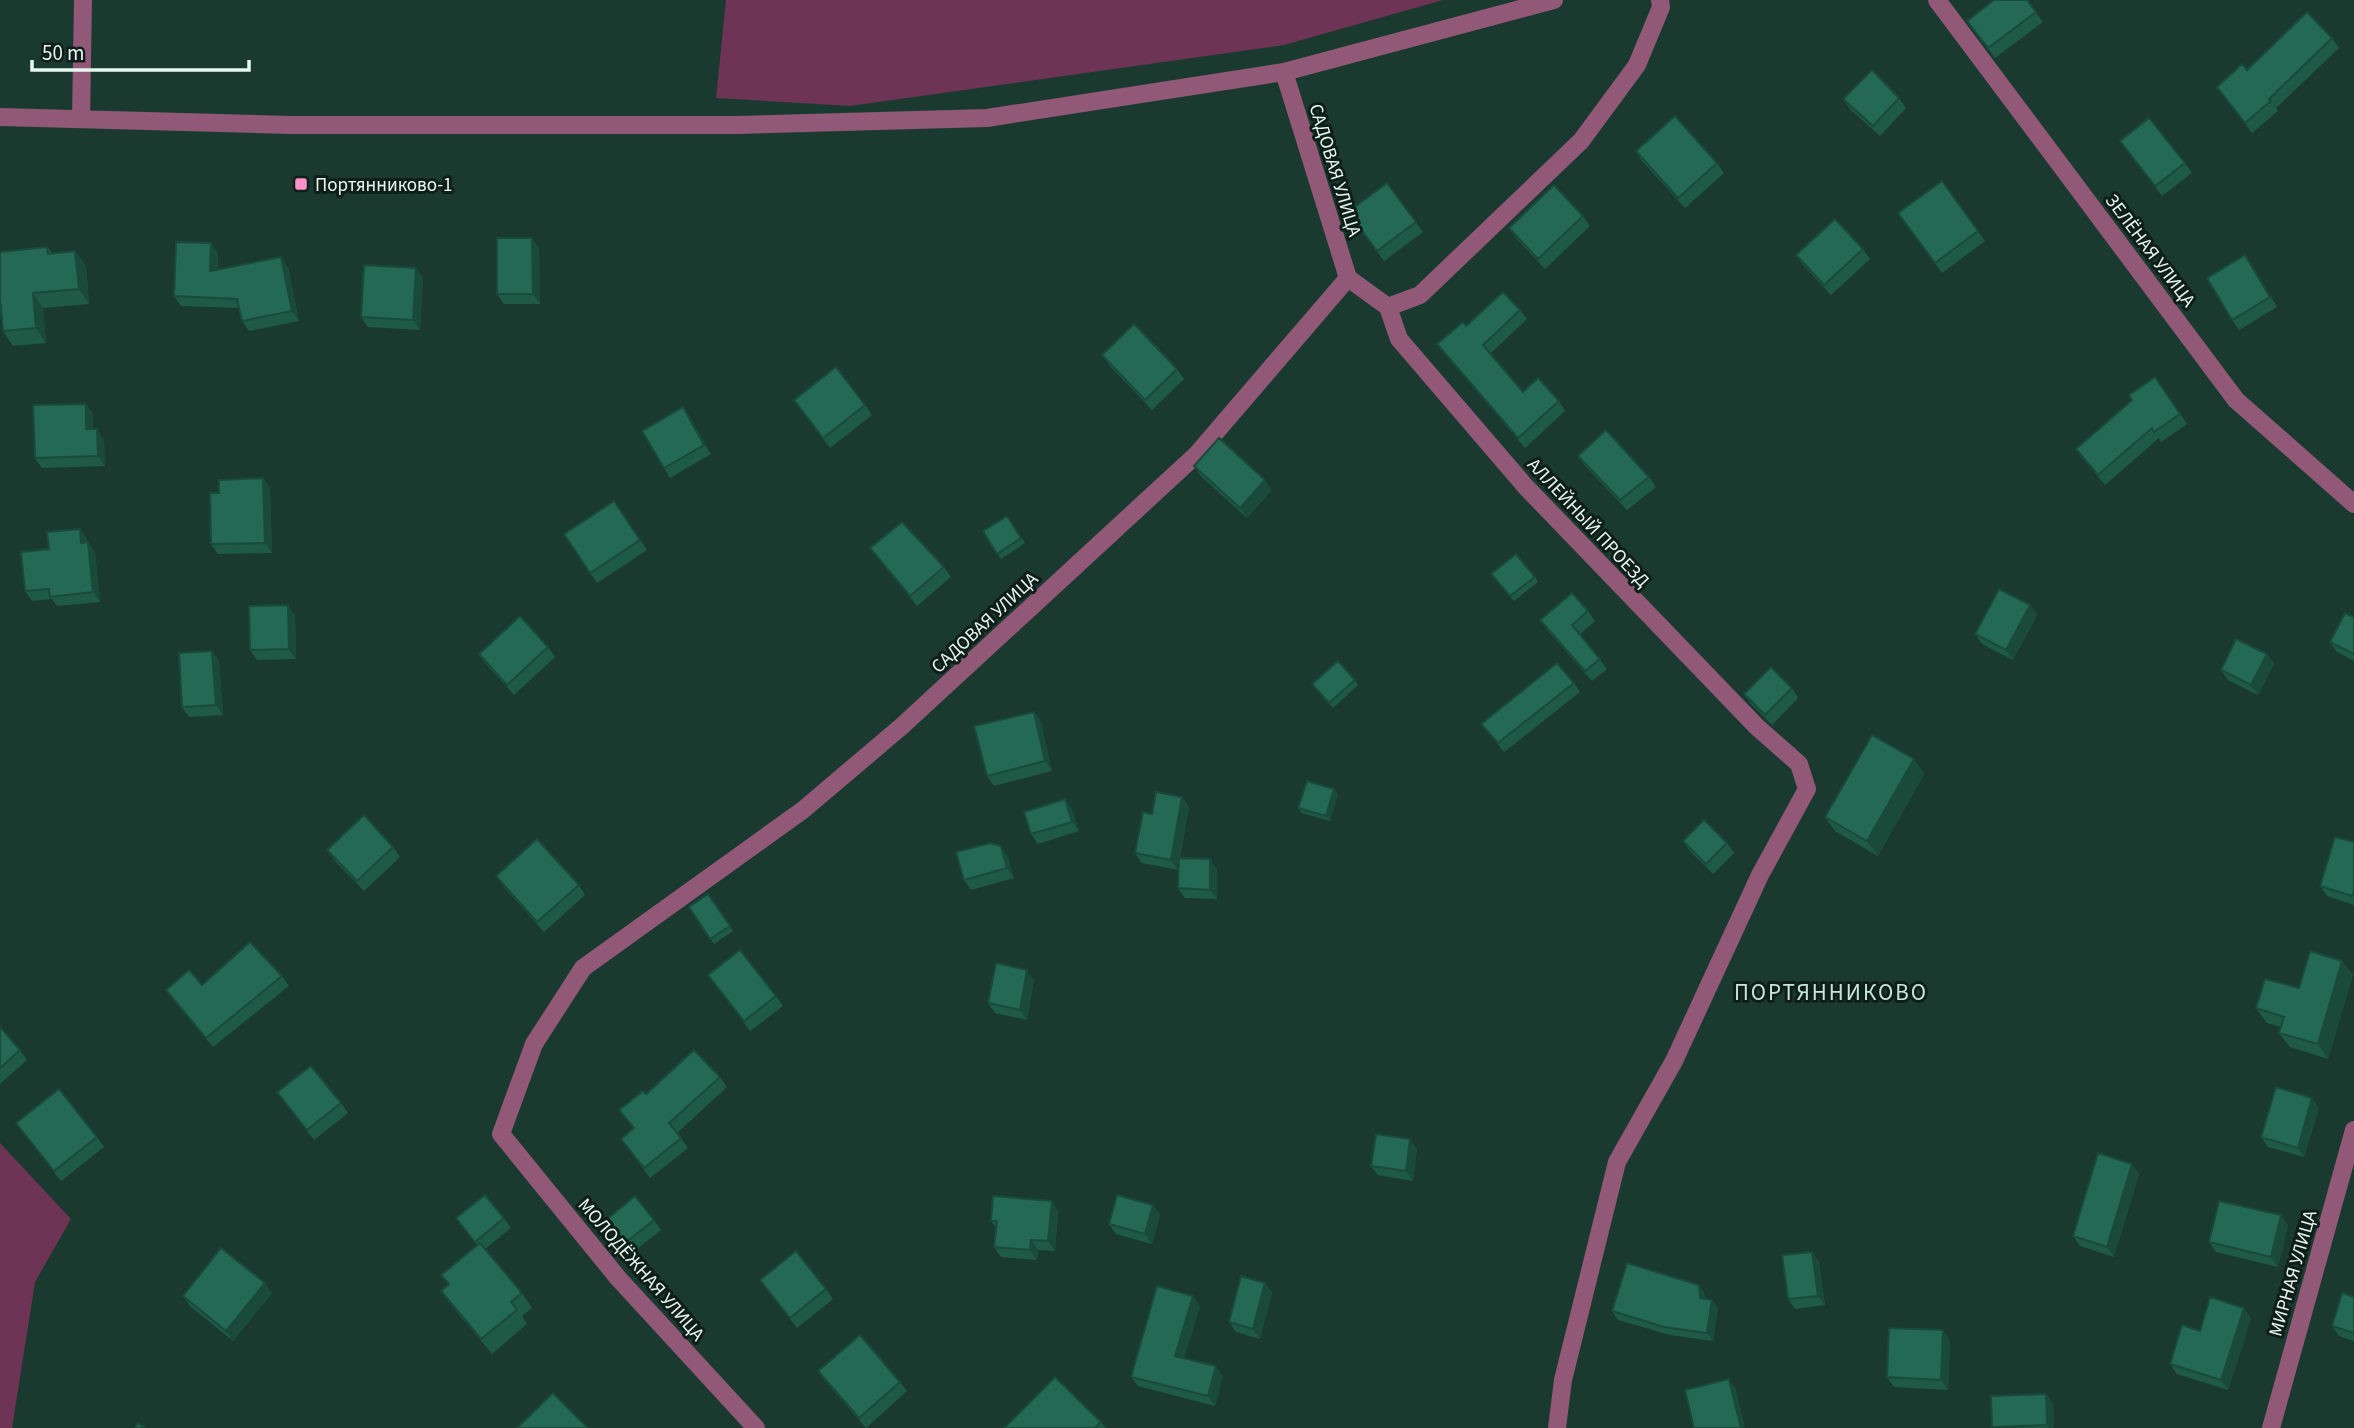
<svg xmlns="http://www.w3.org/2000/svg" width="2354" height="1428" viewBox="0 0 2354 1428" font-family="'Source Sans 3',sans-serif">
<style>
.green{fill:#6e3455}
.lines{fill:none;stroke-linecap:round;stroke-linejoin:round}
.minor{stroke:#915877;stroke-width:18}
.wall{fill:#1f5a47}
.shaded-wall{fill:#194a3a}
.building{fill:#246953;stroke:#194a3a;stroke-width:2}
.poi-dot{fill:#f990ca;stroke:#101e19;stroke-width:2.5}
.labels{text-anchor:middle;stroke-width:6;stroke-linejoin:round;paint-order:stroke}
.street-label{font-size:19px;fill:#e6f9f1;stroke:#101e19}
.poi-label{font-size:19px;fill:#e6f9f1;stroke:#101e19;text-anchor:start}
.quarter-label{font-size:23px;letter-spacing:2px;fill:#c3e7d9;stroke:#101e19}
</style>
<rect width="100%" height="100%" fill="#1a3a2f"/>
<g class="green">
<polygon points="726,0 1443,0 1284,45 850,106 716,98"/>
<polygon points="0,1143 71,1219 35,1282 12,1428 0,1428"/>
</g>
<g class="lines">
<g class="minor">
<polyline points="1937,0 2236,400 2354,504"/>
<polyline points="0,117 291,125 737,125 987,118 1284,72 1554,0"/>
<polyline points="81,119 83,0"/>
<polyline points="1348,278 1388,307 1399,339 1525,486 1757,727 1799,764 1807,789 1760,875 1674,1061 1617,1162 1563,1380 1557,1428"/>
<polyline points="1388,307 1420,295 1581,141 1637,65 1661,7 1660,0"/>
<polyline points="756,1428 618,1278 501,1134 534,1044 583,968 803,810 902,726 1197,454 1348,278 1284,72"/>
<polyline points="2271,1428 2354,1130"/>
</g>
</g>
<g class="wall">
<polygon points="2027,0 2043,22 1995,58 1967,21"/>
<polygon points="2332,38 2339,48 2276,108 2278,111 2252,133 2217,87 2247,70"/>
<polygon points="1899,98 1906,108 1880,136 1850,109 1843,99"/>
<polygon points="2120,141 2185,163 2192,173 2162,196"/>
<polygon points="1636,151 1717,163 1724,173 1685,208 1642,161"/>
<polygon points="1942,181 1985,241 1942,273 1898,213"/>
<polygon points="1387,183 1423,232 1384,261 1348,212"/>
<polygon points="1583,216 1590,226 1545,269 1516,238 1509,228"/>
<polygon points="47,247 52,253 75,251 86,266 89,304 43,308 46,343 13,346 3,331 0,307 0,252"/>
<polygon points="539,248 540,304 504,304 497,294"/>
<polygon points="1863,249 1870,259 1831,295 1803,265 1796,255"/>
<polygon points="218,253 218,270 288,267 299,321 249,331 242,321 239,308 181,306 174,296"/>
<polygon points="2252,265 2277,307 2239,330 2232,320"/>
<polygon points="416,268 423,278 420,330 368,327 361,317"/>
<polygon points="1520,310 1527,319 1490,354 1523,392 1559,401 1565,411 1525,448 1444,353 1437,344 1466,326"/>
<polygon points="1102,355 1177,369 1184,379 1152,410 1109,365"/>
<polygon points="2155,377 2187,424 2161,442 2159,438 2105,485 2083,459 2076,449 2132,400"/>
<polygon points="86,404 93,414 93,429 104,439 105,466 42,468 35,458"/>
<polygon points="865,405 872,415 830,448 801,410"/>
<polygon points="683,407 711,454 670,478 664,468"/>
<polygon points="1578,456 1649,477 1656,487 1627,510 1585,466"/>
<polygon points="1194,466 1272,490 1247,518 1201,476"/>
<polygon points="263,478 270,488 272,553 218,554 211,544 219,493"/>
<polygon points="614,501 647,550 597,583 564,534"/>
<polygon points="1007,516 1025,543 1001,559 983,531"/>
<polygon points="80,529 87,539 87,542 95,552 100,602 57,606 52,599 32,601 25,591 49,549"/>
<polygon points="870,548 944,567 951,577 917,606 877,557"/>
<polygon points="1535,577 1538,582 1514,601 1495,579"/>
<polygon points="2030,605 2037,615 2013,660 1982,644 1975,634"/>
<polygon points="1588,611 1595,621 1580,634 1607,669 1592,681 1547,630 1540,620"/>
<polygon points="295,615 296,659 257,660 250,650"/>
<polygon points="2354,617 2354,661 2337,652 2330,642"/>
<polygon points="548,647 555,657 514,695 486,664 479,654"/>
<polygon points="2267,654 2274,664 2258,695 2228,680 2221,670"/>
<polygon points="219,661 223,715 189,717 182,707"/>
<polygon points="1355,680 1358,685 1333,708 1312,684"/>
<polygon points="1574,683 1580,692 1504,752 1481,724"/>
<polygon points="1792,688 1798,698 1772,725 1751,704 1744,694"/>
<polygon points="1034,712 1041,722 1052,771 994,786 987,776"/>
<polygon points="1914,759 1924,774 1878,856 1835,831 1825,817"/>
<polygon points="1334,789 1338,794 1330,821 1302,813 1298,808"/>
<polygon points="1182,797 1189,807 1180,858 1217,869 1217,899 1185,898 1178,888 1179,865 1178,870 1142,863 1135,853 1152,814"/>
<polygon points="1072,809 1079,831 1038,844 1031,834"/>
<polygon points="1683,841 1727,843 1734,853 1713,874 1690,851"/>
<polygon points="2354,842 2354,905 2327,896 2320,886"/>
<polygon points="393,847 400,857 364,891 334,860 327,850"/>
<polygon points="1008,856 1014,878 971,890 964,880"/>
<polygon points="496,876 579,885 585,895 544,932 503,886"/>
<polygon points="708,894 733,931 714,944 689,907"/>
<polygon points="2342,961 2353,975 2328,1059 2290,1047 2279,1033 2281,1027 2267,1023 2256,1008 2299,988"/>
<polygon points="708,975 776,996 783,1006 750,1031"/>
<polygon points="282,976 289,986 213,1047 173,1000 166,990"/>
<polygon points="1034,980 1027,1020 995,1013 988,1003"/>
<polygon points="0,1027 20,1050 27,1060 0,1084"/>
<polygon points="720,1077 727,1087 677,1133 688,1148 650,1178 621,1139 634,1129 619,1110 646,1094"/>
<polygon points="277,1092 341,1103 348,1113 314,1140"/>
<polygon points="2319,1108 2304,1157 2268,1147 2261,1137"/>
<polygon points="16,1123 97,1137 104,1147 61,1181"/>
<polygon points="1417,1149 1413,1181 1378,1175 1371,1166"/>
<polygon points="2132,1164 2139,1174 2114,1257 2080,1246 2073,1236"/>
<polygon points="1058,1211 1055,1251 1038,1250 1037,1260 1001,1257 994,1247 996,1228 991,1221"/>
<polygon points="1160,1214 1152,1244 1116,1234 1109,1224"/>
<polygon points="456,1218 504,1218 511,1228 485,1249 522,1293 532,1308 522,1316 527,1324 492,1354 451,1305 441,1291 448,1284 441,1275 477,1245"/>
<polygon points="606,1220 654,1220 661,1230 632,1253"/>
<polygon points="2288,1225 2278,1267 2216,1252 2209,1242"/>
<polygon points="1812,1252 1819,1262 1825,1305 1795,1309 1788,1299"/>
<polygon points="760,1280 826,1289 833,1299 797,1328"/>
<polygon points="1265,1283 1272,1293 1260,1339 1236,1332 1229,1322"/>
<polygon points="272,1293 233,1341 190,1306 183,1296"/>
<polygon points="1705,1294 1705,1299 1712,1300 1718,1308 1713,1341 1670,1335 1618,1320 1612,1311"/>
<polygon points="2354,1297 2354,1341 2339,1336 2332,1326"/>
<polygon points="1200,1306 1184,1358 1223,1376 1215,1406 1138,1386 1131,1377"/>
<polygon points="2251,1318 2228,1390 2177,1374 2170,1364 2200,1331"/>
<polygon points="1950,1340 1948,1390 1894,1387 1887,1377"/>
<polygon points="818,1371 900,1382 907,1391 866,1428 825,1381"/>
<polygon points="2046,1394 2053,1404 2054,1428 1992,1427"/>
<polygon points="1101,1422 1106,1428 1004,1428"/>
</g>
<g class="shaded-wall">
<polygon points="532,238 539,248 540,304 533,294"/>
<polygon points="211,243 218,253 217,281 210,271"/>
<polygon points="75,251 86,266 89,304 79,289"/>
<polygon points="281,257 288,267 299,321 292,311"/>
<polygon points="416,268 423,278 420,330 413,320"/>
<polygon points="33,293 43,308 46,343 36,328"/>
<polygon points="86,404 93,414 93,439 86,429"/>
<polygon points="683,407 690,417 711,454 704,445"/>
<polygon points="97,429 104,439 105,466 98,456"/>
<polygon points="263,478 270,488 272,553 265,543"/>
<polygon points="1265,480 1272,490 1247,518 1240,508"/>
<polygon points="80,529 87,539 88,553 81,543"/>
<polygon points="88,542 95,552 100,602 93,592"/>
<polygon points="288,605 295,615 296,659 289,649"/>
<polygon points="2030,605 2037,615 2013,660 2006,650"/>
<polygon points="212,651 219,661 223,715 216,705"/>
<polygon points="2267,654 2274,664 2258,695 2251,685"/>
<polygon points="1034,712 1041,722 1052,771 1045,761"/>
<polygon points="1914,759 1924,774 1878,856 1867,841"/>
<polygon points="1334,789 1338,794 1330,821 1326,816"/>
<polygon points="1182,797 1189,807 1178,870 1171,860"/>
<polygon points="1065,799 1072,809 1079,831 1072,822"/>
<polygon points="1001,846 1008,856 1014,878 1007,868"/>
<polygon points="1210,859 1217,869 1217,899 1210,890"/>
<polygon points="2342,961 2353,975 2328,1059 2318,1044"/>
<polygon points="1027,970 1034,980 1027,1020 1020,1010"/>
<polygon points="2312,1098 2319,1108 2304,1157 2298,1148"/>
<polygon points="1410,1139 1417,1149 1413,1181 1406,1171"/>
<polygon points="2132,1164 2139,1174 2114,1257 2107,1247"/>
<polygon points="1052,1201 1058,1211 1055,1251 1048,1241"/>
<polygon points="1153,1205 1160,1214 1152,1244 1145,1234"/>
<polygon points="2281,1215 2288,1225 2278,1267 2271,1257"/>
<polygon points="1031,1240 1038,1250 1037,1260 1030,1250"/>
<polygon points="1812,1252 1819,1262 1825,1305 1818,1296"/>
<polygon points="265,1283 272,1293 233,1341 226,1331"/>
<polygon points="1265,1283 1272,1293 1260,1339 1253,1329"/>
<polygon points="1699,1285 1705,1294 1706,1306 1700,1298"/>
<polygon points="1193,1296 1200,1306 1182,1366 1175,1356"/>
<polygon points="1712,1300 1718,1308 1713,1341 1707,1333"/>
<polygon points="2244,1308 2251,1318 2228,1390 2221,1380"/>
<polygon points="1943,1330 1950,1340 1948,1390 1941,1380"/>
<polygon points="1216,1366 1223,1376 1215,1406 1208,1396"/>
<polygon points="1729,1379 1736,1389 1745,1428 1741,1428"/>
<polygon points="2046,1394 2053,1404 2054,1428 2049,1428 2047,1425"/>
</g>
<g class="building">
<polygon points="1994,0 2027,0 2036,12 1988,48 1967,21"/>
<polygon points="2307,12 2332,38 2269,99 2271,101 2245,123 2217,87 2242,64 2247,70"/>
<polygon points="1872,70 1899,98 1873,126 1843,99"/>
<polygon points="1675,116 1717,163 1678,198 1636,151"/>
<polygon points="2149,118 2185,163 2155,186 2120,141"/>
<polygon points="1942,181 1978,231 1935,263 1898,213"/>
<polygon points="1387,183 1416,222 1377,251 1348,212"/>
<polygon points="1554,185 1583,216 1538,259 1509,228"/>
<polygon points="1835,219 1863,249 1824,285 1796,255"/>
<polygon points="497,238 532,238 533,294 497,294"/>
<polygon points="176,242 211,243 210,271 281,257 292,311 242,321 237,299 174,296"/>
<polygon points="47,247 48,254 75,251 79,289 33,293 36,328 3,331 0,298 0,252"/>
<polygon points="2245,255 2270,297 2232,320 2207,278"/>
<polygon points="364,265 416,268 413,320 361,317"/>
<polygon points="1503,292 1520,310 1483,345 1523,392 1538,378 1559,401 1518,438 1437,344 1463,322 1466,326"/>
<polygon points="1134,324 1177,369 1145,400 1102,355"/>
<polygon points="836,367 865,405 823,438 794,400"/>
<polygon points="2155,377 2180,414 2154,432 2152,428 2098,475 2076,449 2132,400 2129,395"/>
<polygon points="86,404 86,429 97,429 98,456 35,458 33,405"/>
<polygon points="683,407 704,445 664,468 642,431"/>
<polygon points="1606,430 1649,477 1620,500 1578,456"/>
<polygon points="1219,438 1265,480 1240,508 1194,466"/>
<polygon points="263,478 265,543 211,544 210,493 219,493 219,480"/>
<polygon points="614,501 640,540 590,573 564,534"/>
<polygon points="1007,516 1021,538 997,554 983,531"/>
<polygon points="902,522 944,567 910,596 870,548"/>
<polygon points="80,529 81,543 88,542 93,592 50,597 49,589 25,591 21,552 49,549 47,532"/>
<polygon points="1516,554 1535,577 1510,596 1491,574"/>
<polygon points="1999,589 2030,605 2006,650 1975,634"/>
<polygon points="1572,593 1588,611 1572,625 1600,659 1585,671 1540,620"/>
<polygon points="288,605 289,649 250,650 249,606"/>
<polygon points="2345,613 2354,617 2354,654 2330,642"/>
<polygon points="520,616 548,647 507,685 479,654"/>
<polygon points="2236,639 2267,654 2251,685 2221,670"/>
<polygon points="212,651 216,705 182,707 179,653"/>
<polygon points="1338,661 1355,680 1329,703 1312,684"/>
<polygon points="1557,663 1574,683 1498,743 1481,724"/>
<polygon points="1771,667 1792,688 1765,715 1744,694"/>
<polygon points="1034,712 1045,761 987,776 974,726"/>
<polygon points="1872,735 1914,759 1867,841 1825,817"/>
<polygon points="1307,781 1334,789 1326,816 1298,808"/>
<polygon points="1156,792 1182,797 1171,860 1135,853 1143,812 1152,814"/>
<polygon points="1065,799 1072,822 1031,834 1024,812"/>
<polygon points="364,815 393,847 357,881 327,850"/>
<polygon points="1704,820 1727,843 1706,864 1683,841"/>
<polygon points="2335,837 2354,842 2354,891 2352,896 2320,886"/>
<polygon points="537,839 579,885 537,922 496,876"/>
<polygon points="990,843 1001,846 1007,868 964,880 956,852"/>
<polygon points="1179,858 1210,859 1210,890 1178,888"/>
<polygon points="708,894 730,926 710,939 689,907"/>
<polygon points="250,942 282,976 206,1038 166,990 189,970 202,985"/>
<polygon points="740,950 776,996 744,1021 708,975"/>
<polygon points="2310,951 2342,961 2318,1044 2279,1033 2284,1017 2256,1008 2265,979 2299,988"/>
<polygon points="996,963 1027,970 1020,1010 988,1003"/>
<polygon points="0,1027 20,1050 0,1068"/>
<polygon points="694,1050 720,1077 669,1123 681,1138 644,1168 621,1139 634,1128 619,1110 643,1091 646,1094"/>
<polygon points="311,1066 341,1103 307,1130 277,1092"/>
<polygon points="2276,1087 2312,1098 2298,1148 2261,1137"/>
<polygon points="59,1089 97,1137 54,1171 16,1123"/>
<polygon points="1376,1134 1410,1139 1406,1171 1371,1166"/>
<polygon points="2098,1153 2132,1164 2107,1247 2073,1236"/>
<polygon points="485,1195 504,1218 475,1242 456,1218"/>
<polygon points="1117,1195 1153,1205 1145,1234 1109,1224"/>
<polygon points="635,1196 654,1220 625,1243 606,1220"/>
<polygon points="993,1196 1052,1201 1048,1241 1031,1240 1030,1250 994,1247 997,1221 991,1221"/>
<polygon points="2219,1201 2281,1215 2271,1257 2209,1242"/>
<polygon points="480,1243 522,1293 511,1302 517,1310 481,1339 441,1291 449,1284 441,1275"/>
<polygon points="221,1248 265,1283 226,1331 183,1296"/>
<polygon points="796,1251 826,1289 790,1318 760,1280"/>
<polygon points="1812,1252 1818,1296 1788,1299 1782,1255"/>
<polygon points="1627,1263 1699,1285 1700,1298 1712,1300 1707,1333 1664,1327 1612,1311"/>
<polygon points="1241,1276 1265,1283 1253,1329 1229,1322"/>
<polygon points="1157,1286 1193,1296 1175,1356 1216,1366 1208,1396 1131,1377"/>
<polygon points="2342,1293 2354,1297 2354,1333 2332,1326"/>
<polygon points="2210,1297 2244,1308 2221,1380 2170,1364 2182,1325 2200,1331"/>
<polygon points="1889,1328 1943,1330 1941,1380 1887,1377"/>
<polygon points="860,1335 900,1382 859,1418 818,1371"/>
<polygon points="1055,1377 1101,1422 1095,1428 1004,1428"/>
<polygon points="1729,1379 1741,1428 1694,1428 1685,1390"/>
<polygon points="553,1393 588,1428 517,1428"/>
<polygon points="2046,1394 2047,1425 1992,1427 1991,1396"/>
<polygon points="138,1423 145,1428 135,1428"/>
</g>
<rect class="poi-dot" x="294" y="177" width="14" height="14" rx="3.5"/>
<g class="labels">
<g class="street-label">
<text transform="translate(1336 170) rotate(73)" y="7">САДОВАЯ УЛИЦА</text>
<text transform="translate(2151 250) rotate(53)" y="7">ЗЕЛЁНАЯ УЛИЦА</text>
<text transform="translate(1589 522) rotate(47)" y="7">АЛЛЕЙНЫЙ ПРОЕЗД</text>
<text transform="translate(984 622) rotate(-43)" y="7">САДОВАЯ УЛИЦА</text>
<text transform="translate(642 1269) rotate(49)" y="7">МОЛОДЁЖНАЯ УЛИЦА</text>
<text transform="translate(2292 1273) rotate(-74)" y="7">МИРНАЯ УЛИЦА</text>
</g>
<g class="poi-label">
<text x="315" y="191">Портянниково-1</text>
</g>
<g class="quarter-label">
<text x="1831" y="1000">ПОРТЯННИКОВО</text>
</g>
</g>
<path d="M32 60v10h217v-10" fill="none" stroke="#e6f9f1" stroke-width="3.5"/>
<text x="42" y="60" font-size="21" fill="#e6f9f1" stroke="#101e19" stroke-width="5" paint-order="stroke">50 m</text>
</svg>
